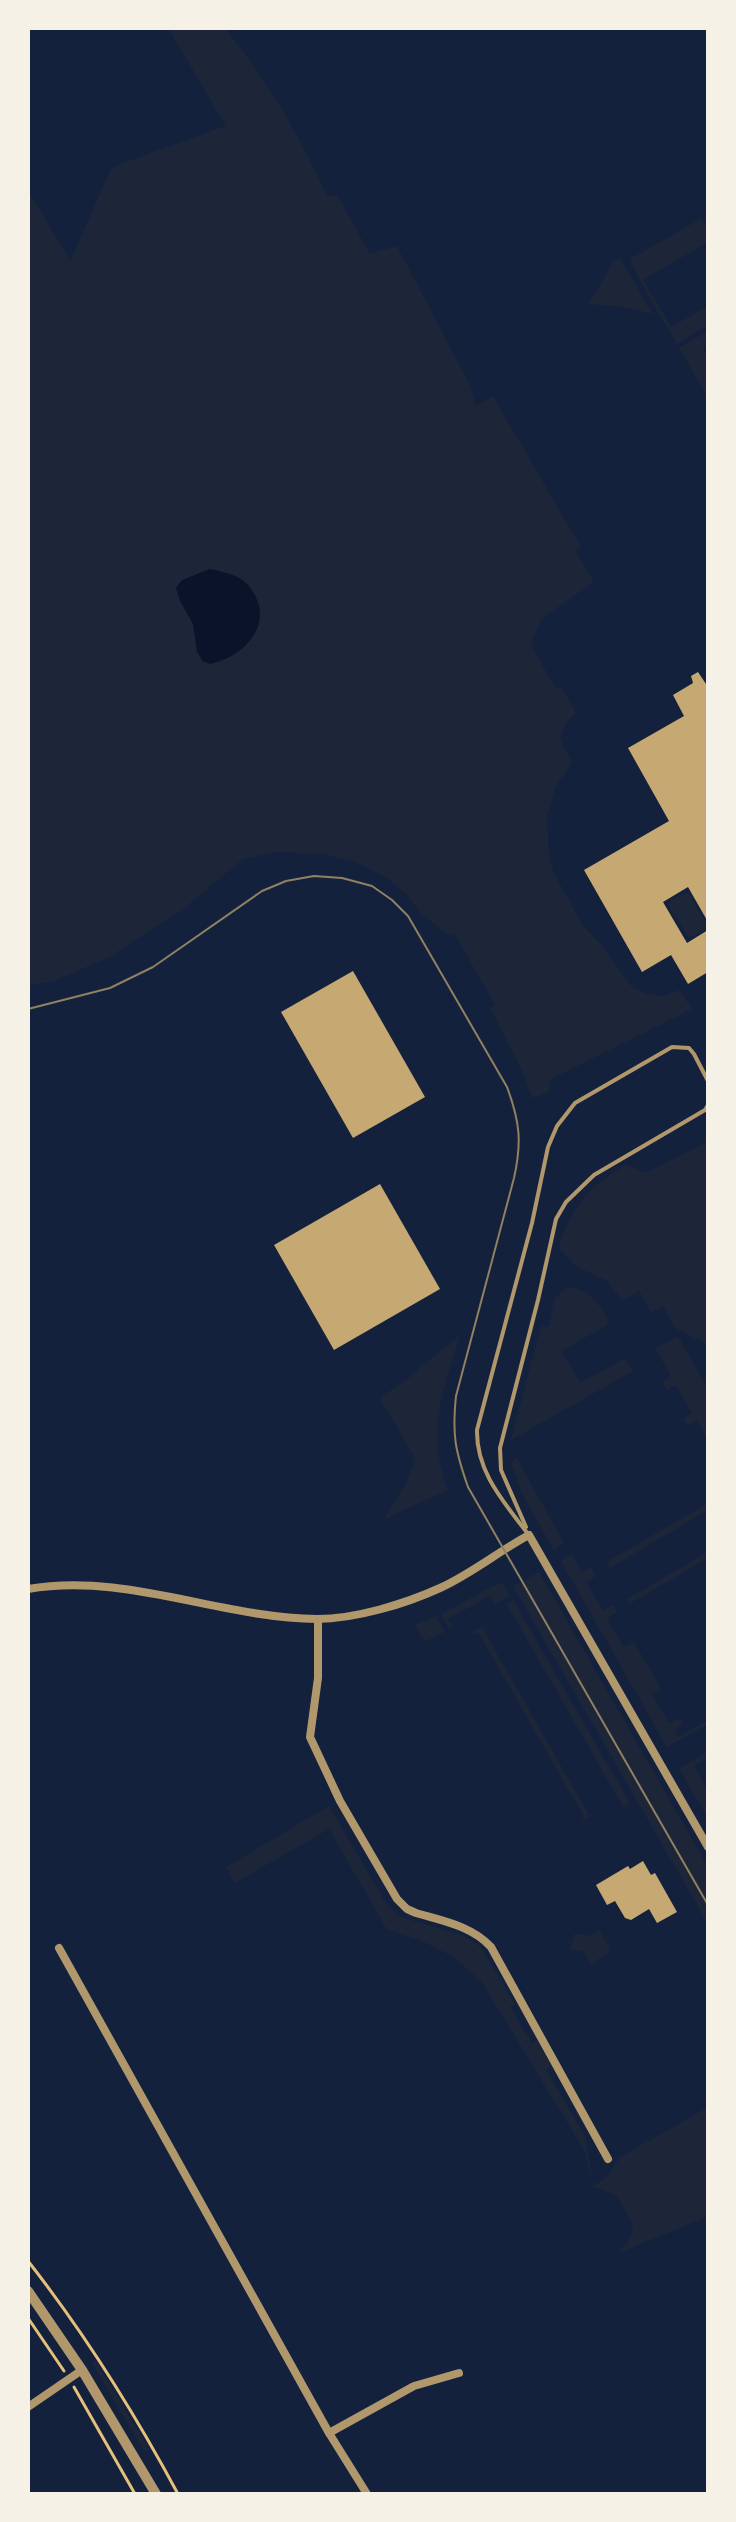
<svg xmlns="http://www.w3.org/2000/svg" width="736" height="2522" viewBox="0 0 736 2522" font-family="'PT Sans',sans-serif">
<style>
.green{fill:#1d2539}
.water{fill:#0b132b}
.building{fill:#c6a872}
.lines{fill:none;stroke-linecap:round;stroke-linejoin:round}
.path{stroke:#e5c07b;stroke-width:3}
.service{stroke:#b1986c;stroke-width:4}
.minor{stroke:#b1986c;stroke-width:8}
.tertiary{stroke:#b1986c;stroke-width:10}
.tram{stroke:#918062;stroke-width:2}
</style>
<rect width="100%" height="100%" fill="#14213d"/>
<g class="green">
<path d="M 168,28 L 225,28 C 266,80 300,135 327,196 L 338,196 L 370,254 L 397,246 L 470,385 L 476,406 L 493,396 L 581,547 L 576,551 L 594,582 L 541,619 L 531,645 L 556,689 L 561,687 L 576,713 L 565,724 L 560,739 L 572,763 L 556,786 L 547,817 L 549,856 L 554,873 L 583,926 L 599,942 L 632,987 L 646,994 L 663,996 L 679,990 L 692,1009 L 549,1080 L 549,1092 L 532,1098 L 524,1075 L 490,1008 L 495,1005 L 454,933 L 449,936 L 421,913 L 406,894 L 387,878 L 357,863 L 325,854 L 277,852 L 243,859 L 182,910 L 109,957 L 57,980 L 28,986 L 28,190 L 70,261 L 110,171 L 117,165 L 226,126 Z"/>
<polygon points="702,218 708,228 708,242 643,280 671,327 708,306 708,325 677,344 639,279 630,259"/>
<polygon points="620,258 653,314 623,307 589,304 613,262"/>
<polygon points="708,331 708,345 703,348 708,358 708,398 679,348"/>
<polygon points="686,893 689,894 707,924 704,930 689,938 668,906 670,901"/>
<path d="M 708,1141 L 708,1345 L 675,1328 L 663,1306 L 651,1312 L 639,1291 L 623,1301 L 606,1280 L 577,1267 L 559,1248 C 570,1205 591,1187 626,1164 L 645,1173 Z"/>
<path d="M 568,1287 C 588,1288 598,1303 608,1319 L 607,1325 L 562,1351 L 580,1383 L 625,1358 L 633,1371 L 511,1440 L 541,1326 L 549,1327 L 555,1298 Z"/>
<path d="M 460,1335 C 443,1392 425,1432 448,1490 L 384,1519 L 407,1481 L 415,1459 L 380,1398 L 417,1372 L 416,1371 Z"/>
<polygon points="678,1336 708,1389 708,1440 697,1421 687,1425 683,1419 692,1413 676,1385 667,1390 662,1382 671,1376 655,1348"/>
<polygon points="516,1457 564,1543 554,1550 523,1496 511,1463"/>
<polygon points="708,1503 708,1510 610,1568 607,1562"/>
<polygon points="708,1552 708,1558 629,1604 627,1599"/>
<polygon points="571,1554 581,1572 591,1567 596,1576 586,1582 603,1610 613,1605 617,1612 607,1618 624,1647 634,1642 661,1688 652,1694 669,1723 680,1718 683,1724 674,1730 678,1737 708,1720 708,1724 667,1747 561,1561"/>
<polygon points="539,1572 708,1867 708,1924 513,1586"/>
<polygon points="499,1583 503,1584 510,1595 495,1604 490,1596 448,1619 452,1627 449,1628 441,1614"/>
<polygon points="513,1600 630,1803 623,1807 506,1603"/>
<polygon points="436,1616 445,1632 426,1641 422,1638 415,1625"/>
<polygon points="489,1623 483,1629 589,1815 597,1813 579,1823 584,1817 478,1632 472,1635 470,1633"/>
<polygon points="708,1752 708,1758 694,1766 708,1791 708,1819 679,1768"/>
<path d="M 329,1806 L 387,1905 L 401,1917 L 464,1936 L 480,1946 L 515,2004 L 510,2007 L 532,2043 L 537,2040 L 551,2066 L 546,2069 L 586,2138 L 593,2186 L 608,2176 L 620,2157 L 708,2107 L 708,2216 L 617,2254 C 643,2229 632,2223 616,2195 L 593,2187 L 585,2152 L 482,1982 L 452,1956 L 422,1941 L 387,1930 L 329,1829 L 235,1883 L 226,1867 Z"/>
<polygon points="599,1930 610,1948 609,1952 591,1964 584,1952 570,1949 575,1933 589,1936"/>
<polygon points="95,2360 150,2450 144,2451 92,2363"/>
</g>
<path class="water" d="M 210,569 C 222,572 237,574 246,583 C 279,618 248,656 210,664 L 203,661 L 197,652 L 193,624 L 180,601 L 176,588 L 182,580 Z"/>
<g class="building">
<polygon points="698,672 706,684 708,683 708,922 688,887 663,902 687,943 708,930 708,972 688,984 671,955 642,972 584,870 669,821 628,748 684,716 673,695 693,683 691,676"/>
<polygon points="353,971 425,1097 353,1138 281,1012"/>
<polygon points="380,1184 440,1289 334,1350 274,1245"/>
<polygon points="643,1861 651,1875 655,1873 677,1912 657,1923 649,1909 631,1920 625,1918 615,1901 607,1905 596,1885 628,1866 630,1869"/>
</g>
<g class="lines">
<g class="path">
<path d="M 28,2261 C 85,2334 134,2412 178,2494"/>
<polyline points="28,2318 64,2371"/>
<polyline points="74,2387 135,2494"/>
</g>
<g class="service">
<polyline points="526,1527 501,1470 500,1448 538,1300 556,1219 566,1202 594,1175 705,1110 708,1105"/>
<path d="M 528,1534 C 504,1502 476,1472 477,1430 L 532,1223 L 548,1147 L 557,1126 L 575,1103 L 672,1047 L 689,1048 L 694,1054 L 708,1081"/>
</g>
<g class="minor">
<path d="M 28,1589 C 125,1572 220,1618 317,1619 C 355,1619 405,1604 440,1588 C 471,1574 499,1551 529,1535 L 708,1847"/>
<path d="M 318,1619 L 318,1678 L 310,1737 L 340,1801 L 397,1899 L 407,1909 L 416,1913 C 443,1921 472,1926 491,1947 L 608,2159"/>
<polyline points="59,1948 329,2433 367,2494"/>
<polyline points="28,2407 82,2370"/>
<polyline points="329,2433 414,2386 459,2373"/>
</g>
<polyline class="tertiary" points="28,2291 82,2370 156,2494"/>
<path class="tram" d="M 28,1009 L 110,988 L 153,967 L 262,891 L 286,881 L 314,876 L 342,878 L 372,886 L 392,900 L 408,916 L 507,1087 C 520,1122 522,1142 514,1178 L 456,1396 C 452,1435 455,1450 468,1487 L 708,1905"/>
</g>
<rect width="736" height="2522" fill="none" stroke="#f6f1e7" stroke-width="60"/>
</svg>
